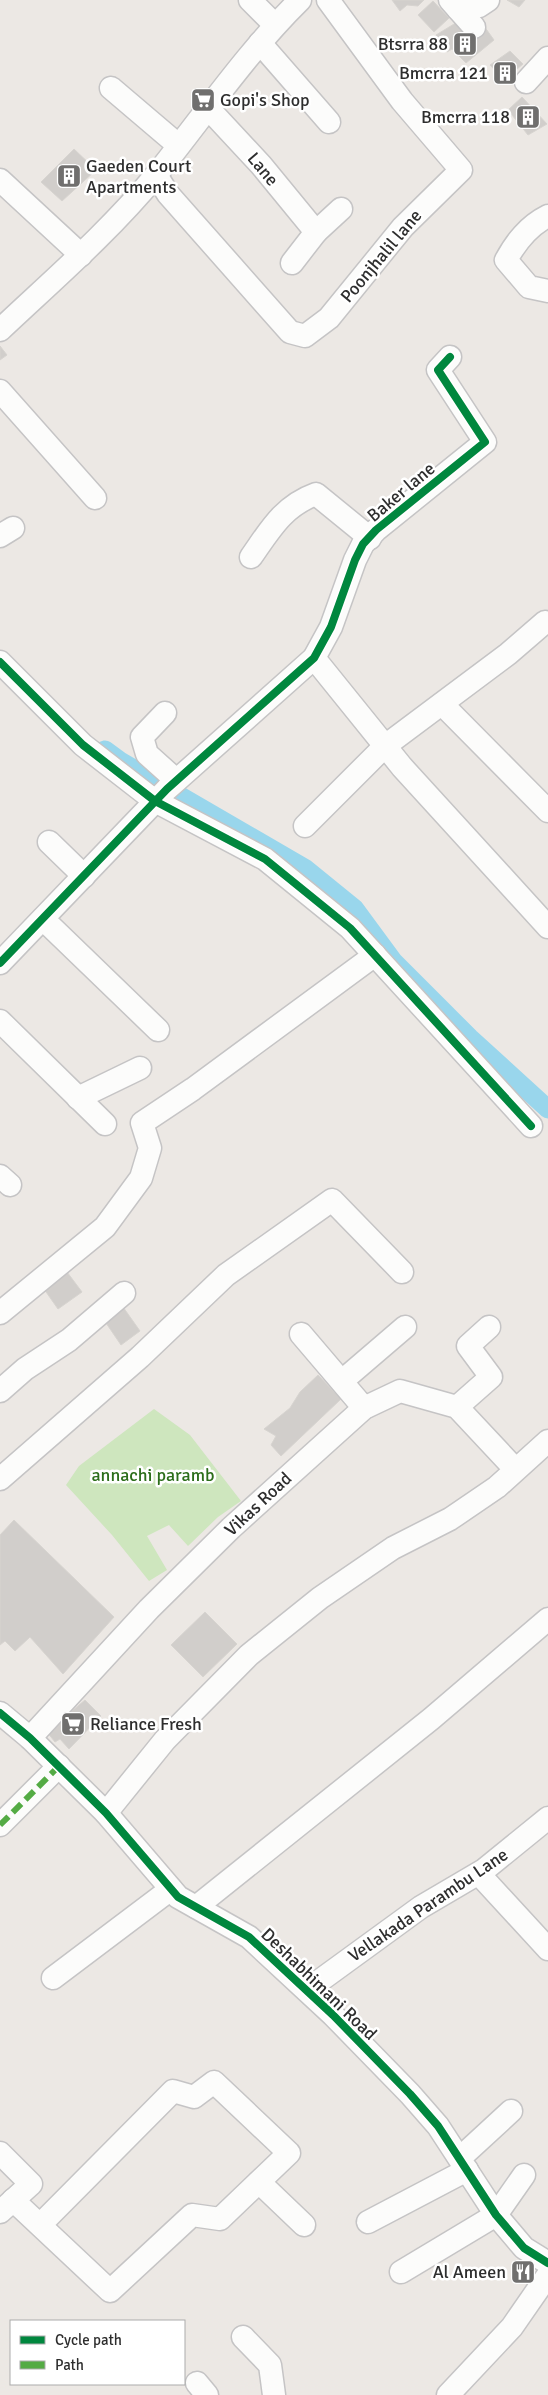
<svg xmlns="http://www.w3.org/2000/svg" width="548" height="2395" viewBox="0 0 548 2395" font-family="Signika,sans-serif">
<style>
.green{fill:#cee6be}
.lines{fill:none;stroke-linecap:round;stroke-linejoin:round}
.canal{stroke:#99d6ec;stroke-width:19}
.building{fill:#d1cecb;stroke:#d7d4d0}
.minor-casing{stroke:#c5c4c5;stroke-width:25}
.minor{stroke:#fcfcfb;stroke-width:22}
.quiet{stroke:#54ab44;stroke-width:6;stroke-dasharray:12 6;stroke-linecap:butt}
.cycleway-casing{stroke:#fff;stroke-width:11}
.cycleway{stroke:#00873e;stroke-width:8}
.labels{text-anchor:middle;stroke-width:5;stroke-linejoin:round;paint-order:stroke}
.poi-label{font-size:18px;fill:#2e2e2e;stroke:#fff;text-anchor:end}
.street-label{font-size:18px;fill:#2e2e2e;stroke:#fff}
.park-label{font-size:18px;fill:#2c6e1b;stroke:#fff}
</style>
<rect width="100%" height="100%" fill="#ece8e4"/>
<polygon class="green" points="154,1409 190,1435 241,1501 218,1517 188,1546 169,1525 147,1536 167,1570 149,1581 112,1535 66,1485 79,1466"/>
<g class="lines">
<polyline class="canal" points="105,750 120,761 306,869 354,908 393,961 470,1038 548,1109"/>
</g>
<g class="building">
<polygon points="392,0 424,0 418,6 407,5 400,11"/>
<polygon points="507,0 525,0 519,7"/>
<polygon points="433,1 449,18 434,32 418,15"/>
<polygon points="459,21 484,26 494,40 466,63 452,49 447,52 436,35"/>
<polygon points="510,51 523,64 504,80 490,65"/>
<polygon points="522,97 547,124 528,135 508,110"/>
<polygon points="74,149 96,170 62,201 41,182"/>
<polygon points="0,346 7,355 0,360"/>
<polygon points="67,1272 82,1292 58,1309 44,1289"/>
<polygon points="123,1307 140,1331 121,1345 104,1320"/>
<polygon points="318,1375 341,1399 281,1456 271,1445 276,1436 264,1429 290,1408 300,1392"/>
<polygon points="14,1520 114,1617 63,1674 30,1637 15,1651 5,1641 0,1645 0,1535"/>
<polygon points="205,1612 237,1644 203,1677 171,1645"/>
<polygon points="85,1700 101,1716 69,1749 60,1739 55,1742 47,1732"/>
</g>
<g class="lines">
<defs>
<g id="minor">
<polyline points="250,0 275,25"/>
<polyline points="450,0 458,9 479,6 488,0"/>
<polyline points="458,9 474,27"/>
<polyline points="260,43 329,122"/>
<polyline points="526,82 548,58"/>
<polyline points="111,88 178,145"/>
<polyline points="208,108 261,165 316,232"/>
<polyline points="156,175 168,194 290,332 305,336 329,318 403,227 461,170 402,101 328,0"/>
<polyline points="0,180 81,255"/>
<path d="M 548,216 C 528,226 516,242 506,260 L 529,287 L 548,291"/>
<polyline points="292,263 316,232 341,209"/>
<path d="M 0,330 C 53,280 109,232 156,175 C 202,118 247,52 300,0"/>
<polyline points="0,391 95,498"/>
<polyline points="0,536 13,528"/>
<path d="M 251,557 C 270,530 283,506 316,494 L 370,538"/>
<polyline points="314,658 402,767 548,927"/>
<polyline points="0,662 83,745 155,801 265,859 350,928 531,1126"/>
<polyline points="442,704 548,811"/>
<polyline points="165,713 142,737 147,754 176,780"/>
<polyline points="305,826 385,746 508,654 545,622"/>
<polyline points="49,842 84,876"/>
<polyline points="43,919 158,1030"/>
<polyline points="0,963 167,789 314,658 331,627 355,560 363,544 376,530 485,442 438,370 450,357"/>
<polyline points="0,1021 105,1124"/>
<polyline points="78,1098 140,1068"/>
<polyline points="0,1176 10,1185"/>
<polyline points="0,1313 105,1227 141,1178 150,1148 142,1123 193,1089 375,955"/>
<polyline points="301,1334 364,1408"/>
<polyline points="342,1381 405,1327"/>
<polyline points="0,1391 25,1369 69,1340 124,1293"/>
<polyline points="457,1407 491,1377 468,1346 489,1327"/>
<polyline points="0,1479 140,1357 226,1275 332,1200 402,1272"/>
<polyline points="0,1713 30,1738 106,1813 178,1897 249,1937 333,2015 410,2094 438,2126 496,2215 524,2248 548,2263"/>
<polyline points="30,1738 149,1609 231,1528 364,1408 400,1391 457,1407 515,1469"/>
<polyline points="106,1813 165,1740 249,1655 320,1598 393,1548 450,1519 497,1487 548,1441"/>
<polyline points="0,1825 59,1766"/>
<polyline points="479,1874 548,1949"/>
<polyline points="196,1907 431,1719 548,1619"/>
<polyline points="53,1978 171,1889"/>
<polyline points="307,1990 421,1907 484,1870 548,1818"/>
<polyline points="0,2153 31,2184 0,2212"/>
<polyline points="460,2158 511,2111"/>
<polyline points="259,2182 304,2225"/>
<polyline points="13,2200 110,2291 192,2215 220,2219 289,2153 214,2082 194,2097 173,2091 40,2225"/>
<polyline points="368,2222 467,2170"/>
<polyline points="401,2272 496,2215 524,2175"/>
<polyline points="243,2337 270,2365 274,2395"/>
<polyline points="197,2383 207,2395"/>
<polyline points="448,2395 512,2327 548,2275"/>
</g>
</defs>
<use href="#minor" class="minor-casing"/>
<use href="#minor" class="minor"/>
<polyline class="quiet" points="0,1825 59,1766"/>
<defs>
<g id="cycleway">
<polyline points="0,662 83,745 155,801 265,859 350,928 531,1126"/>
<polyline points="0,963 167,789 314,658 331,627 355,560 363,544 376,530 485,442 438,370 450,357"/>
<polyline points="0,1713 30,1738 106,1813 178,1897 249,1937 333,2015 410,2094 438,2126 496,2215 524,2248 548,2263"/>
</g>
</defs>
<use href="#cycleway" class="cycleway-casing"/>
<use href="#cycleway" class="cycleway"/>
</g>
<defs>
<symbol id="building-square" viewBox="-11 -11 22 22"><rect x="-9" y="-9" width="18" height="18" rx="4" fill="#706f6e" stroke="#fff"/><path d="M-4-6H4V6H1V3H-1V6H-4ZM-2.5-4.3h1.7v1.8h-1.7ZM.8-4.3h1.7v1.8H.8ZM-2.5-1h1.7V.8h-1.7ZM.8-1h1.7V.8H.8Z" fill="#fff"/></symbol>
<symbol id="supermarket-square" viewBox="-11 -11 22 22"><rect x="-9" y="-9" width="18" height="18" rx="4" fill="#706f6e" stroke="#fff"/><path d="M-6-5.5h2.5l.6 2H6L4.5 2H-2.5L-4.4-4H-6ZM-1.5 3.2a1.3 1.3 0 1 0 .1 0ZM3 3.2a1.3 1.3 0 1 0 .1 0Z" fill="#fff"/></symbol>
<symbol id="restaurant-square" viewBox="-11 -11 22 22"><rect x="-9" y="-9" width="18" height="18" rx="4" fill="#706f6e" stroke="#fff"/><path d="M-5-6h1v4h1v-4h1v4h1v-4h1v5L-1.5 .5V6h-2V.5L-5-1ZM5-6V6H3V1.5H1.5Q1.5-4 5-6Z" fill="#fff"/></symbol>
</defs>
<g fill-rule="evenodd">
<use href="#building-square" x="451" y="30" width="28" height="28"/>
<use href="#building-square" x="491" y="59" width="28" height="28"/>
<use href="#supermarket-square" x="189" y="86" width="28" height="28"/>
<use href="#building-square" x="514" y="103" width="28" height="28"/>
<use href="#building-square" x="55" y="162" width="28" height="28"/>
<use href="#supermarket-square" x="59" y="1710" width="28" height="28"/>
<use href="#restaurant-square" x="509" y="2258" width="28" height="28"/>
</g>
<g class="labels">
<g class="poi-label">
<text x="448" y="50">Btsrra 88</text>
<text x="488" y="79">Bmcrra 121</text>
<text x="220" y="106" text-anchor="start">Gopi's Shop</text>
<text x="510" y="123">Bmcrra 118</text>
<text x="86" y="172" text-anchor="start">Gaeden Court<tspan x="86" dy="21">Apartments</tspan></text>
<text x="90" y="1730" text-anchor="start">Reliance Fresh</text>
<text x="506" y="2278">Al Ameen</text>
</g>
<g class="street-label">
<text transform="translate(263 169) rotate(50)" y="6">Lane</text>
<text transform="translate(381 256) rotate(-50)" y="6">Poonjhalil lane</text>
<text transform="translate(401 492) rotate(-40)" y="6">Baker lane</text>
<text transform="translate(258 1504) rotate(-43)" y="6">Vikas Road</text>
<text transform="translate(428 1905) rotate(-34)" y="6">Vellakada Parambu Lane</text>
<text transform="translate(319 1984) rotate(44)" y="6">Deshabhimani Road</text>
</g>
<g class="park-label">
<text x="153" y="1481">annachi paramb</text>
</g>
</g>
<rect x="10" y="2320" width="175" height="65" fill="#ffffff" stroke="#ababab"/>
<rect x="20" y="2336" width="25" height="8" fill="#00873e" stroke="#ababab"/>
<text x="55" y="2345" font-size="15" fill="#2e2e2e">Cycle path</text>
<rect x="20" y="2361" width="25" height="8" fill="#54ab44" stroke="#ababab"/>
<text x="55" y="2370" font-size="15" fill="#2e2e2e">Path</text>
</svg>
